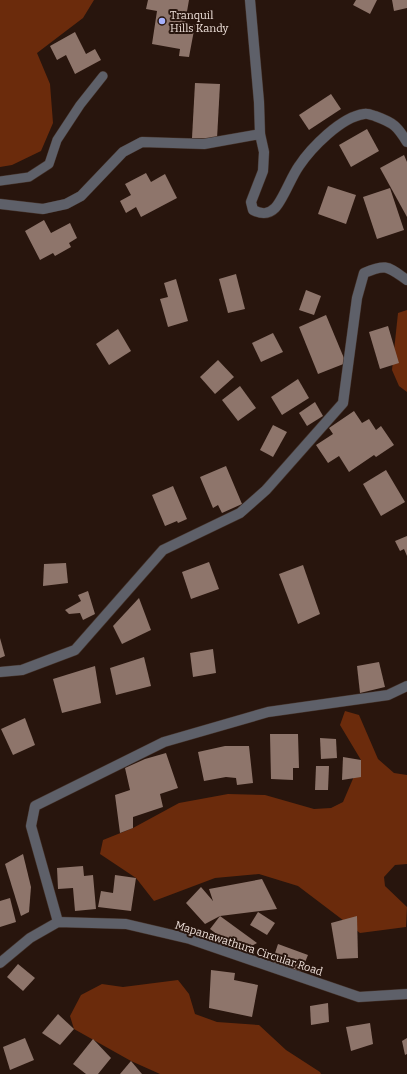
<svg xmlns="http://www.w3.org/2000/svg" width="407" height="1074" viewBox="0 0 407 1074" font-family="Bitter,serif">
<style>
.green{fill:#6b2b0c}
.building{fill:#8e756b}
.lines{fill:none;stroke-linecap:round;stroke-linejoin:round}
.service-casing{stroke:#44322a;stroke-width:10}
.minor-casing{stroke:#44322a;stroke-width:11}
.service{stroke:#5e6069;stroke-width:9}
.minor{stroke:#5e6069;stroke-width:10}
.poi-dot{fill:#a6b1fc;stroke:#28150d;stroke-width:1.5}
.labels{text-anchor:middle;stroke-width:4;stroke-linejoin:round;paint-order:stroke}
.poi-label{font-size:11px;fill:#efe1db;stroke:#28150d;text-anchor:start}
.street-label{font-size:11px;fill:#efe1db;stroke:#28150d}
</style>
<rect width="100%" height="100%" fill="#28150d"/>
<g class="green">
<polygon points="0,0 94,0 83,18 37,53 50,84 53,123 41,151 12,165 0,167"/>
<polygon points="407,310 407,392 399,386 392,370 398,313"/>
<polygon points="345,711 359,715 378,759 394,773 407,775 407,864 395,865 384,877 385,886 407,907 406,927 360,933 298,886 259,874 215,878 154,901 136,878 100,854 103,840 133,828 179,803 228,794 265,795 314,809 331,808 343,802 361,760 340,725"/>
<polygon points="178,980 189,994 195,1014 217,1022 259,1025 286,1050 320,1072 321,1074 160,1074 131,1061 74,1029 70,1016 81,995 102,984 123,987"/>
</g>
<g class="building">
<polygon points="148,0 189,0 185,23 195,25 189,57 179,56 180,49 152,44 157,11 146,9"/>
<polygon points="356,0 377,0 370,14 353,5"/>
<polygon points="392,0 407,0 407,8 394,11"/>
<polygon points="75,32 86,54 95,49 101,60 75,74 66,55 57,60 50,46"/>
<polygon points="195,83 220,84 217,139 192,138"/>
<polygon points="331,94 341,109 309,130 299,115"/>
<polygon points="367,129 379,151 351,167 339,145"/>
<polygon points="404,155 407,162 407,217 380,168"/>
<polygon points="146,173 151,182 165,174 177,198 141,217 136,207 126,213 120,201 131,195 125,184"/>
<polygon points="328,186 356,195 346,224 318,214"/>
<polygon points="390,188 404,230 377,239 363,197"/>
<polygon points="44,220 51,233 70,223 77,238 69,243 71,247 55,256 53,253 40,260 25,231"/>
<polygon points="236,274 245,309 228,313 219,279"/>
<polygon points="176,279 188,321 168,327 160,299 168,297 164,283"/>
<polygon points="306,290 321,296 314,315 299,310"/>
<polygon points="326,315 346,363 318,374 299,327"/>
<polygon points="388,326 399,363 380,369 369,332"/>
<polygon points="118,329 131,351 109,365 96,344"/>
<polygon points="273,333 283,352 261,362 252,343"/>
<polygon points="218,360 234,377 215,394 200,377"/>
<polygon points="298,379 309,398 282,415 271,397"/>
<polygon points="240,386 256,408 238,421 222,400"/>
<polygon points="315,402 323,416 307,426 299,413"/>
<polygon points="354,411 362,423 369,419 376,430 381,426 394,445 376,457 374,455 349,472 339,456 328,463 316,445 333,434 329,428"/>
<polygon points="273,425 287,432 273,457 260,450"/>
<polygon points="226,466 242,504 222,513 218,505 213,508 200,477"/>
<polygon points="386,470 405,502 381,516 363,484"/>
<polygon points="173,486 187,519 178,523 177,521 165,526 152,495"/>
<polygon points="407,536 407,556 404,549 400,551 395,541"/>
<polygon points="209,562 219,589 191,599 182,572"/>
<polygon points="66,563 68,583 43,586 44,564"/>
<polygon points="303,565 320,614 298,624 279,574"/>
<polygon points="88,591 95,614 83,620 80,613 69,614 65,610 81,601 78,595"/>
<polygon points="139,598 151,630 122,644 113,626"/>
<polygon points="0,638 5,656 0,658"/>
<polygon points="213,649 216,673 193,677 190,653"/>
<polygon points="144,657 151,686 116,695 110,668"/>
<polygon points="379,662 385,687 360,693 357,666"/>
<polygon points="95,666 101,703 62,713 53,679"/>
<polygon points="25,718 35,745 13,755 1,729"/>
<polygon points="270,734 298,734 299,768 293,768 293,780 271,779"/>
<polygon points="320,738 336,739 337,758 321,759"/>
<polygon points="225,746 249,746 253,783 237,785 236,778 226,777 204,781 198,752"/>
<polygon points="166,753 178,788 160,794 163,807 133,817 133,828 120,833 115,795 130,790 125,768 145,759"/>
<polygon points="343,757 361,760 361,777 342,780"/>
<polygon points="316,766 329,766 328,790 315,790"/>
<polygon points="23,854 31,887 29,912 21,916 5,864"/>
<polygon points="83,866 84,876 93,875 96,909 75,911 73,888 58,889 57,868"/>
<polygon points="115,875 136,878 131,911 98,907 101,891 113,893"/>
<polygon points="262,879 277,909 220,916 205,924 186,903 201,887 213,901 209,889"/>
<polygon points="10,898 16,922 0,927 0,901"/>
<polygon points="258,912 275,923 267,935 250,925"/>
<polygon points="220,916 257,943 241,952 210,929"/>
<polygon points="357,916 358,958 337,959 331,923"/>
<polygon points="278,944 308,955 301,972 272,962"/>
<polygon points="18,964 35,978 23,991 7,977"/>
<polygon points="211,970 235,973 234,980 258,985 252,1017 209,1008"/>
<polygon points="328,1003 329,1022 311,1025 310,1006"/>
<polygon points="58,1014 74,1029 60,1045 42,1033"/>
<polygon points="370,1023 373,1044 351,1051 346,1027"/>
<polygon points="25,1038 34,1060 10,1070 3,1047"/>
<polygon points="407,1038 407,1054 405,1055 402,1041"/>
<polygon points="93,1039 111,1058 98,1074 86,1074 73,1064"/>
<polygon points="131,1061 142,1074 120,1074"/>
</g>
<g class="lines">
<defs>
<polyline id="service" points="0,181 29,177 49,164 57,140 80,105 103,76"/>
<g id="minor">
<path d="M 250,0 L 259,102 L 260,134 L 264,152 L 263,171 L 251,202 L 253,210 C 261,214 268,215 275,208 C 283,200 291,177 299,166 C 311,148 341,117 364,114 C 367,113 372,115 375,116 C 394,123 397,126 407,142"/>
<polyline points="0,204 43,209 66,204 81,196 123,152 142,142 204,144 260,134"/>
<path d="M 0,672 L 22,670 L 75,650 L 163,550 L 240,513 L 266,490 L 343,403 L 357,298 L 364,273 C 387,263 388,267 407,280"/>
<polyline points="58,922 31,826 35,806 164,742 268,712 388,695 407,686"/>
<polyline points="0,963 30,938 58,922 126,924 190,939 359,997 407,994"/>
</g>
</defs>
<use href="#service" class="service-casing"/>
<use href="#minor" class="minor-casing"/>
<use href="#service" class="service"/>
<use href="#minor" class="minor"/>
</g>
<circle class="poi-dot" cx="162" cy="21" r="4"/>
<g class="labels">
<g class="poi-label">
<text x="170" y="19">Tranquil<tspan x="170" dy="13">Hills Kandy</tspan></text>
</g>
<g class="street-label">
<text transform="translate(249 948) rotate(18)" y="4">Mapanawathura Circular Road</text>
</g>
</g>
</svg>
